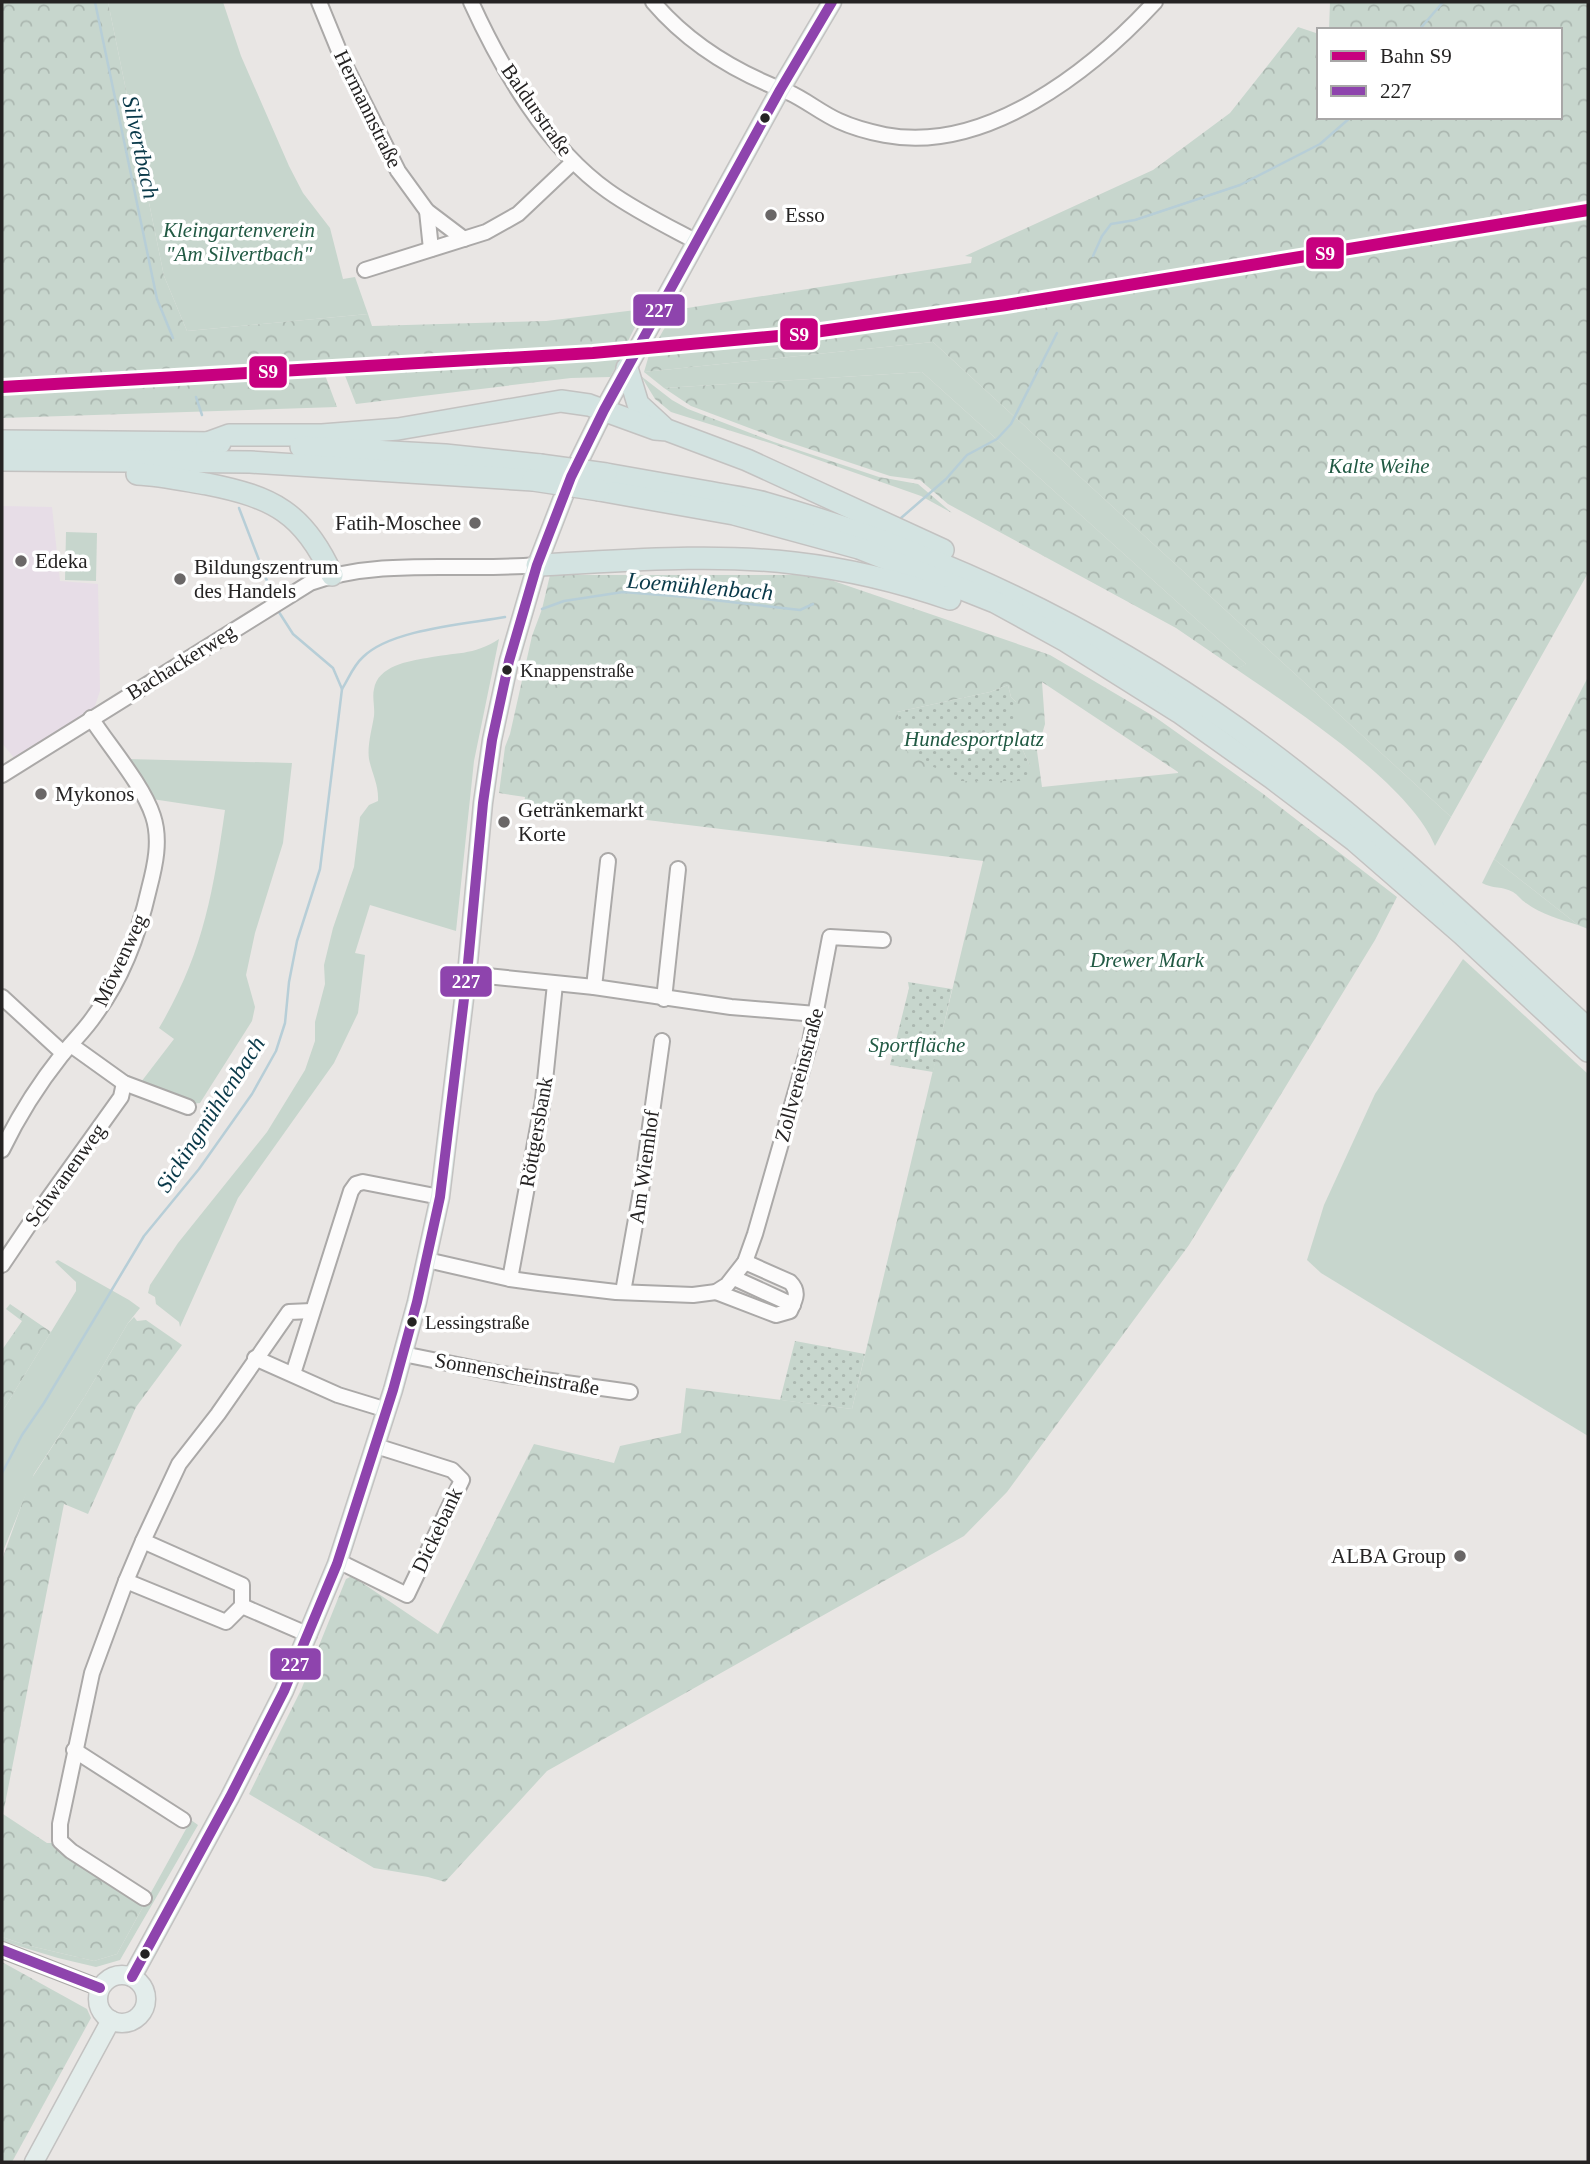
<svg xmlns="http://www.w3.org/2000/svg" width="1590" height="2164" viewBox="0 0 1590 2164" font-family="'Times New Roman',serif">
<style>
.commercial{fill:#e7dde7}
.green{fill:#c7d6cd}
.forest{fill:url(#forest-crowns);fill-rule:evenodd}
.park{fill:url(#park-dots)}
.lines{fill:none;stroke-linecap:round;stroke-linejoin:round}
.stream{stroke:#b7ced7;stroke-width:2.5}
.minor-casing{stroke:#aba9a8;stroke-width:18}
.major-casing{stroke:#c3c2c1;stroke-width:21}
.highway-casing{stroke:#c3c2c1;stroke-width:24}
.minor{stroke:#fcfbfb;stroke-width:14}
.major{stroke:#e3edeb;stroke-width:18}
.highway{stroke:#d3e3e1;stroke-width:21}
.highway-bridge-casing{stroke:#c3c2c1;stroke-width:24;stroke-linecap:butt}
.highway-bridge{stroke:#d3e3e1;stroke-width:21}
.bus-1-casing{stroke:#fff;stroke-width:16}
.bus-1{stroke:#8e44ad;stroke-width:10}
.rail-1-casing{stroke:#fff;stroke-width:18}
.rail-1{stroke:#c7007f;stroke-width:12}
.bus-dot{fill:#252323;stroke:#fff;stroke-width:2.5}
.poi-dot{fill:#6a6767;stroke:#fff;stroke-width:2.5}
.labels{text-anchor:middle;stroke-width:7;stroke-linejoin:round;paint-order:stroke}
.bus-label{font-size:19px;fill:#252323;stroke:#fff;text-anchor:start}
.street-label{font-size:21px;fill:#252323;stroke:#fff}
.poi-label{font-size:21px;fill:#252323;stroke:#fff;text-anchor:start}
.park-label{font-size:21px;font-style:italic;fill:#225a44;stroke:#fff}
.water-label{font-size:23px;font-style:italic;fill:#093949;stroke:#fff}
.line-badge{stroke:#fff;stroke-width:2.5}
.badge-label{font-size:19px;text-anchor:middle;font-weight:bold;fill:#fff}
</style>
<defs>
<pattern id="forest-crowns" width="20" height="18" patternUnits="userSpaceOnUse" patternTransform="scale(1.75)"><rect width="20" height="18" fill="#c7d6cd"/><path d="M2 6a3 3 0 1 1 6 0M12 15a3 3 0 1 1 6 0" fill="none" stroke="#abb7b0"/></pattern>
<pattern id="park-dots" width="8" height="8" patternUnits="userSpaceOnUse" patternTransform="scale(1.75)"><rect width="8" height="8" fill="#c7d6cd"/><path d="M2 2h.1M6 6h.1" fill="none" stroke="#abb7b0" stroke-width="1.8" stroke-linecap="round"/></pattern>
</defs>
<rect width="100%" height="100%" fill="#e9e6e4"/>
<polygon class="commercial" points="2,506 52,507 60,581 98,584 100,691 91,718 19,764 2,743"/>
<g class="green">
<polygon points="108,2 223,2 241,56 289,166 303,193 330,228 343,279 355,277 368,314 187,331 164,276"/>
<path d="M 933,342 L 1451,817 L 1435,846 C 1410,784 1293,708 1236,669 L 1246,664 L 922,372 L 664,388 L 644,372 Z"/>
<polygon points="66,532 97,533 96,581 65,580"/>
<path d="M 499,639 L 474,761 L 456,931 L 370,905 L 355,953 L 365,955 L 358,1013 L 334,1063 L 238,1198 L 180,1327 L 179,1322 L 156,1304 L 155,1297 L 148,1293 L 150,1285 L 178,1243 L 267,1132 L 305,1070 L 315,1041 L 315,1022 L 325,984 L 324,965 L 333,928 L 354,867 L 360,817 L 369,805 L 378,801 C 379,785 372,774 369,759 C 367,746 372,729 374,716 C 375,707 372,697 374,689 C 378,666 408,661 427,658 C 455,652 473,656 499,639 Z"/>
<path d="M 127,759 L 292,763 L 283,843 L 255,933 L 246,975 L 255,1007 L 252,1021 L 200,1103 L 190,1104 L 138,1086 L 174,1039 L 159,1028 C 203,954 213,893 225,810 L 152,799 Z"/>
<path d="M 1494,859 L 1578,925 C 1561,920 1541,914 1526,903 C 1521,900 1518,895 1513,892 C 1503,886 1492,889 1482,883 Z"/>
<polygon points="1463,959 1588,1074 1588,1436 1321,1273 1307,1260 1324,1205 1375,1094"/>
<polygon points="58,1260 129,1300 140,1308 128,1323 85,1396 34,1474 4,1549 2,1560 2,1412 76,1291 76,1282 55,1262"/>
<polygon points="191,1820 198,1825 120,1960 96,1967 58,1958 2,1941 2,1937 26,1945 94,1961 117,1954"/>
</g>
<g class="forest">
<polygon points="2,2 108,2 164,276 187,331 368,314 372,326 546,321 644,309 627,343 400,359 2,381"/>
<polygon points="1330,2 1588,2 1588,200 1041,294 799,327 656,343 675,310 971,263 972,257 965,256 1153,170 1230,113 1298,27 1319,34 1319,117 1560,117 1560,30 1329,30"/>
<polygon points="1588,220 1588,573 1451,817 933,342 644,372 649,355 801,341 1043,306"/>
<polygon points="621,358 610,377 571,378 356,404 344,373"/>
<polygon points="922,372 1246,664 1247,664 1236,669 1176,628 948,504 920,480 890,476 779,439 691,406 664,388"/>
<polygon points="325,375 337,407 2,418 2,392"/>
<polygon points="641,376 672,400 688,409 774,442 879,477 918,484 952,513 921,496 773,444 671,412 655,399"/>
<path d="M 550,575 L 816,575 L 1050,655 L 1155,717 L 1262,793 L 1397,897 L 1375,940 L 1189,1245 L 1007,1492 L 964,1536 L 547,1771 L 445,1882 L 428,1877 L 374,1868 L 249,1794 L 301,1690 L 346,1579 L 352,1576 L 438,1634 L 534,1444 L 614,1463 L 620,1446 L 681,1433 L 686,1388 L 852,1409 L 983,861 L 524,805 L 525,797 L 499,793 L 505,747 L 510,734 L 532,636 L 542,609 ZM 1042,682 L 1178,772 L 1178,773 L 1042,787 L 1037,751 L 1045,724 ZM 1008,685 L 1011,697 L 1016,702 L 1016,735 L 1030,766 L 897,712 L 990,692 Z"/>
<polygon points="1588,677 1588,929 1578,925 1494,859"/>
<polygon points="10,1304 51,1332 2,1412 2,1350 22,1321 6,1309"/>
<polygon points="134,1317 137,1321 146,1320 182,1345 136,1407 88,1514 64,1504 3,1814 47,1843 52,1843 144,1905 117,1954 94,1961 26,1945 2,1937 2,1560 30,1481 85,1396 128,1323"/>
<polygon points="2,1962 87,2009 91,2018 12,2162 2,2162"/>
</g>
<g class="park">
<polygon points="1008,685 1011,697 1016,702 1016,735 1030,766 1031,781 961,781 908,754 897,712 990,692"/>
<polygon points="908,982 952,989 933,1072 890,1065 909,988"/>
<polygon points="795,1341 865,1354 852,1409 780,1400"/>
</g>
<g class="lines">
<g class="stream">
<polyline points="95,2 157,299 173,338"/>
<polyline points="1419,30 1443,2"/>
<polyline points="1093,256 1102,236 1111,224 1135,220 1240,185 1320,144 1351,117"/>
<polyline points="196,397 202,415"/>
<polyline points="239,508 274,599"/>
<polyline points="901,518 946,479 967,455 997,439 1011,424 1057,333"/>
<polyline points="277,609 293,634 333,668 342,689"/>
<polyline points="542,609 564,601 623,592 687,597 800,610 813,604"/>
<path d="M 2,1473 L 22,1435 L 44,1403 L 144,1236 L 199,1169 L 252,1094 L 276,1051 L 285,1023 L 289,982 L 297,941 L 320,869 L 342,689 C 349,678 353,666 363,657 C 391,629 467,624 505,617"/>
</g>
<defs>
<g id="minor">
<polyline points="319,2 344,63 398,171 427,211 464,239"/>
<path d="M 471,2 C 501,68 548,149 608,191 C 636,211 667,226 697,242"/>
<path d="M 653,2 C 688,43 737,73 788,92 C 806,100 821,113 839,121 C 852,127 870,132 885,135 C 986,154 1091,71 1155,2"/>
<polyline points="427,211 431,249"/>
<polyline points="365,270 486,232 518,214 573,162"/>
<path d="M 2,775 L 310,583 C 382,557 462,572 537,565"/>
<polyline points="467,974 594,987 731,1007 816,1014"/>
<polyline points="594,987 608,861"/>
<polyline points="2,997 63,1053"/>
<polyline points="664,999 678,869"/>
<polyline points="71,1045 124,1083 188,1107"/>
<path d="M 2,1150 C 18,1117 38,1085 61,1056 C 72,1042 85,1030 95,1015 C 122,979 139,933 149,889 C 155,866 161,840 153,816 C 143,785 109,746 91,718"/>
<polyline points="427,1260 510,1279 539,1283 616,1292 693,1295 716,1292 727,1285 745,1262 755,1234 810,1042 830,937 883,940"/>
<polyline points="2,1265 31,1222 40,1215 43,1206 121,1097 124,1083"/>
<polyline points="734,1278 793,1305"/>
<polyline points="510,1279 543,1100 555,984"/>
<polyline points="623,1292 641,1191 662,1041"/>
<path d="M 716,1292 L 776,1315 L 790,1311 C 795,1300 800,1292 790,1282 L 745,1262"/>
<polyline points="403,1354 502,1374 630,1392"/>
<polyline points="255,1358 338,1395 387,1410"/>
<polyline points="293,1374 351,1191 356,1184 363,1182 440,1197"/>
<polyline points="338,1561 407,1595 462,1480 452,1470 376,1446"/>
<polyline points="126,1581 226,1622 242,1606 242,1585 143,1541"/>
<polyline points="242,1606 309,1635"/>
<polyline points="74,1750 183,1820"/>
<polyline points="144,1898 71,1851 60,1841 60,1824 92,1673 126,1581 143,1541 179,1464 218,1414 289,1312 312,1311"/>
<polyline points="2,1950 100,1988"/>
</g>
<g id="major">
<circle cx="122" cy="1999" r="24"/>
<polyline points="132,1977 230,1797 284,1691 337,1564 393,1390 417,1302 440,1197 467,974 483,803 492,740 509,661 537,565 571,477 604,410 780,90 832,2"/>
<polyline points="34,2162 111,2020"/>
</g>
<g id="highway">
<polyline points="627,368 638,404 663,427"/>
<polyline points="2,441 220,443"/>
<polyline points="207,443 229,435 322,435 398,429 561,401 589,405 655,429 667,430 747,460 943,550"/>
<polyline points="301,447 445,455 540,465"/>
<polyline points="2,460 250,462 533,480"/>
<path d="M 137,474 C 161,475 183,480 207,484 C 273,497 304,513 332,575"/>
<path d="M 606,474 C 640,480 674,486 708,492 C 727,496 747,498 765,503 C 936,551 1093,626 1237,728 C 1363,818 1475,925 1588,1029"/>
<polyline points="599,490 734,514 859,548 995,602 1066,641 1179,712 1272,778 1355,841 1462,934 1588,1051"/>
<path d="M 537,565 C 621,561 711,553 794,563 C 847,569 901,582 950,599"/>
</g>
</defs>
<use href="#minor" class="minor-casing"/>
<use href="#major" class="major-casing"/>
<use href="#highway" class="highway-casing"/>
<use href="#minor" class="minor"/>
<use href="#major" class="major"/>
<use href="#highway" class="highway"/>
<defs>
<g id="highway-bridge">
<polyline points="540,465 606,474"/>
<polyline points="533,480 599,490"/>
</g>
</defs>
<use href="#highway-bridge" class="highway-bridge-casing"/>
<use href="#highway-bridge" class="highway-bridge"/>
<defs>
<g id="bus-1">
<polyline points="2,1950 100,1988"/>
<polyline points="132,1977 230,1797 284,1691 337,1564 393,1390 417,1302 440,1197 467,974 483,803 492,740 509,661 537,565 571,477 604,410 780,90 832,2"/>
</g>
</defs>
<use href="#bus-1" class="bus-1-casing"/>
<use href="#bus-1" class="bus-1"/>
<defs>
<polyline id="rail-1" points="2,387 593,353 800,334 1006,305 1588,210"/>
</defs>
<use href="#rail-1" class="rail-1-casing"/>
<use href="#rail-1" class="rail-1"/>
</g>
<g class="bus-dot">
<circle cx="765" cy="118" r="6"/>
<circle cx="507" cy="670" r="6"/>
<circle cx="412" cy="1322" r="6"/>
<circle cx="145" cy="1954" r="6"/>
</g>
<g class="poi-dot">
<circle cx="771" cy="215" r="7"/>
<circle cx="475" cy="523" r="7"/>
<circle cx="21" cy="561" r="7"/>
<circle cx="180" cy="579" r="7"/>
<circle cx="41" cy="794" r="7"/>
<circle cx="504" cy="822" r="7"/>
<circle cx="1460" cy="1556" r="7"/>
</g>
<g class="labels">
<g class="bus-label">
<text x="520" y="677">Knappenstraße</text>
<text x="425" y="1329">Lessingstraße</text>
</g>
<g class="street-label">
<text transform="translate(368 109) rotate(64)" y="7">Hermannstraße</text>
<text transform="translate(537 110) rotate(55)" y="7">Baldurstraße</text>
<text transform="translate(181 662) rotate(-32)" y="7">Bachackerweg</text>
<text transform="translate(120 960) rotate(-65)" y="7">Möwenweg</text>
<text transform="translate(799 1075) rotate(-75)" y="7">Zollvereinstraße</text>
<text transform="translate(536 1132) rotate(-80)" y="7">Röttgersbank</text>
<text transform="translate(644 1167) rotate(-82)" y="7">Am Wiemhof</text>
<text transform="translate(65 1175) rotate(-54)" y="7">Schwanenweg</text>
<text transform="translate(517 1374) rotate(10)" y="7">Sonnenscheinstraße</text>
<text transform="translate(437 1530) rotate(-65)" y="7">Dickebank</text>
</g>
<g class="poi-label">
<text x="785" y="222">Esso</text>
<text x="461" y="530" text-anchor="end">Fatih-Moschee</text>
<text x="35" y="568">Edeka</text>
<text x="194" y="574">Bildungszentrum<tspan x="194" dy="24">des Handels</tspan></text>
<text x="55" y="801">Mykonos</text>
<text x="518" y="817">Getränkemarkt<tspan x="518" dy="24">Korte</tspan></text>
<text x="1446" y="1563" text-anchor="end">ALBA Group</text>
</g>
<g class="park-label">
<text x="239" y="237">Kleingartenverein<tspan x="239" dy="24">"Am Silvertbach"</tspan></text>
<text x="1379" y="473">Kalte Weihe</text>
<text x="974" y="746">Hundesportplatz</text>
<text x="1147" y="967">Drewer Mark</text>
<text x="917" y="1052">Sportfläche</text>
</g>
<g class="water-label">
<text transform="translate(141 147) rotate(78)" y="8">Silvertbach</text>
<text transform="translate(700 586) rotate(5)" y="8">Loemühlenbach</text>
<text transform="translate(210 1114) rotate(-57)" y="8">Sickingmühlenbach</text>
</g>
</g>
<g class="line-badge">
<rect x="1305" y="236" width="40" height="34" rx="7" fill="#c7007f"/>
<rect x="632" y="293" width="54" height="34" rx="7" fill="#8e44ad"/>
<rect x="779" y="317" width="40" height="34" rx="7" fill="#c7007f"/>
<rect x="248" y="355" width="40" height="34" rx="7" fill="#c7007f"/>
<rect x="439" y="965" width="54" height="33" rx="7" fill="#8e44ad"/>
<rect x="269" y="1647" width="53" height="34" rx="7" fill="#8e44ad"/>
</g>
<g class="badge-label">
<text x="1325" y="260">S9</text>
<text x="659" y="317">227</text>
<text x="799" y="341">S9</text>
<text x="268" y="378">S9</text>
<text x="466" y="988">227</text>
<text x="295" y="1671">227</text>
</g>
<rect width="1590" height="2164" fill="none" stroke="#252323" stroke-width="7"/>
<rect x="1317" y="28" width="245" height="91" fill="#ffffff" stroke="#a8a7a7" stroke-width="2"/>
<rect x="1331" y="51" width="35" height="10" fill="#c7007f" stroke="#a8a7a7" stroke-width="2"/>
<text x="1380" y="63" font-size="21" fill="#252323">Bahn S9</text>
<rect x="1331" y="86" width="35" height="10" fill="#8e44ad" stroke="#a8a7a7" stroke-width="2"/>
<text x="1380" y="98" font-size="21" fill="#252323">227</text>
</svg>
